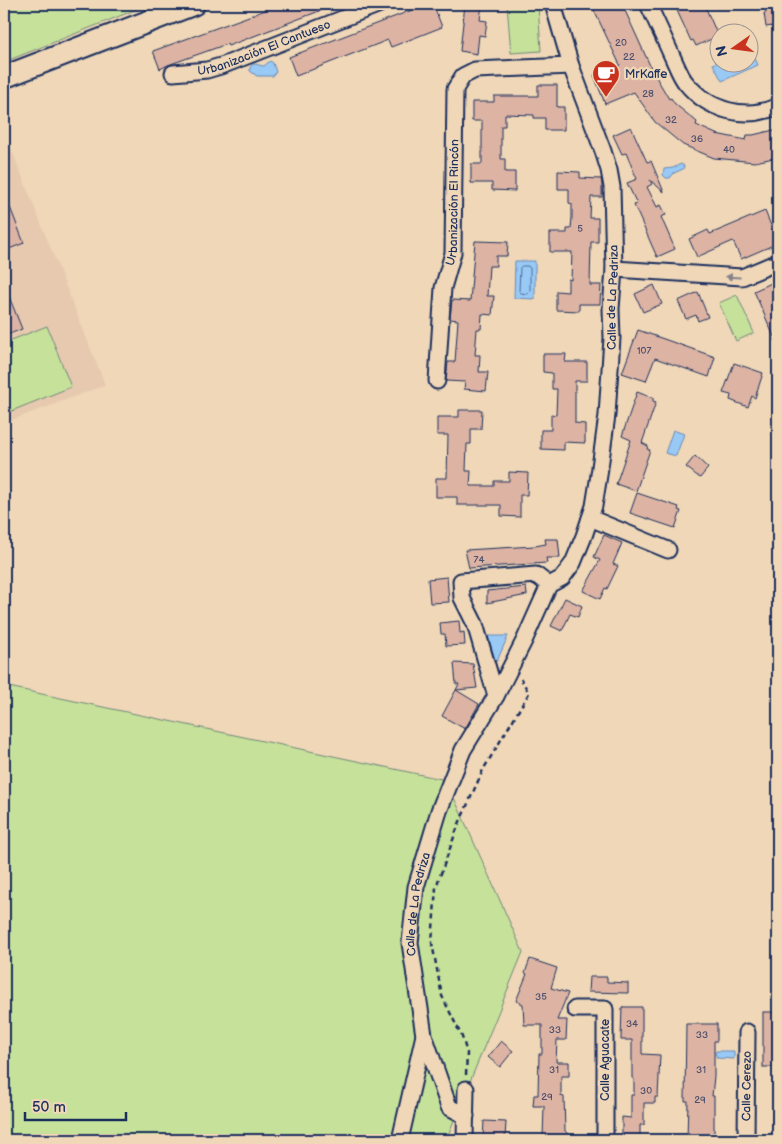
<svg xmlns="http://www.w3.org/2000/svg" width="782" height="1144" viewBox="0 0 782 1144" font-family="'Balsamiq Sans',sans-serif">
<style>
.built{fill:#e6c9af}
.green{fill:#c6e199;stroke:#70887c}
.water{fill:#99c9f5;stroke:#678bb9}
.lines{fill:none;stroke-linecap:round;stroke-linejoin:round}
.shore{stroke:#4d6d9a;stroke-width:1}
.building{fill:#ddb3a3;stroke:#1b2f5e}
.street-casing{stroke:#1b2f5e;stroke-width:19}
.secondary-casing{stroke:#1b2f5e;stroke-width:25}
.path{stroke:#1b2f5e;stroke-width:2.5;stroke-dasharray:5 4;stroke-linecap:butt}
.street{stroke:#efd7b7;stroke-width:15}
.secondary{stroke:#efd7b7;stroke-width:21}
.oneway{fill:#85838a}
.labels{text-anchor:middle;stroke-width:4.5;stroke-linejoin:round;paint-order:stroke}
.number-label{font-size:10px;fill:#4c506f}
.street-label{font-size:12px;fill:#1b2f5e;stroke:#efd7b7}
.poi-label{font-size:12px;fill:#1b2f5e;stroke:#efd7b7;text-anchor:start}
</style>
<rect width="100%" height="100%" fill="#efd7b7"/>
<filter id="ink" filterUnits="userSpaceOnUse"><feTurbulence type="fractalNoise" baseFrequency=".02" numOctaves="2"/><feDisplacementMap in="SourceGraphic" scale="10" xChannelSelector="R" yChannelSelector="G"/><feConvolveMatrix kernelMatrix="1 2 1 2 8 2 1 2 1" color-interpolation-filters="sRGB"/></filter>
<g filter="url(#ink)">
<polygon class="built" points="4,131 105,385 4,423"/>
<g class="green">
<polygon points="4,4 150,4 4,62"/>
<polygon points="507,4 538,4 541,51 511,53"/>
<polygon points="737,295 754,333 736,341 719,303"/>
<polygon points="47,326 71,387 4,414 4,343"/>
<polygon points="4,686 446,780 523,952 446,1140 4,1140"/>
</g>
<g class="water">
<polygon points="750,47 758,65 722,81 713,64 719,61 720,62 750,62"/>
<path d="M 270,61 L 273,63 L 276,72 L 273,76 L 257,76 L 250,71 L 250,67 C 255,61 258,66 264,66 Z"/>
<polygon points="681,164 684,166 683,169 674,173 670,178 666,178 663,175 664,169 673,168"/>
<polygon points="515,261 535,261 535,299 514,298"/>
<polygon points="673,430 684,434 676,456 665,453"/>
<polygon points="488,636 508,636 497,661 495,660"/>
<polygon points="716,1051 734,1051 734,1059 717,1058 715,1053"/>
</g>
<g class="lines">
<polygon class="shore" points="522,266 528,266 530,268 530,291 528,294 521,293 519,291 520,268"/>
</g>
<g class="building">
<polygon points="282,4 335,5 228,46 227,44 168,65 160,69 153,51"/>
<polygon points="428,4 433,4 442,27 391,47 388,40 296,76 289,57"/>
<polygon points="465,4 482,4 480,20 487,21 485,36 479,35 477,54 460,51"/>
<polygon points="591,4 622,4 652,70 669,99 671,98 675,104 697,122 696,125 716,134 746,140 747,135 753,135 778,129 778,157 755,162 714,158 683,145 655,122 634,92 605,104 594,75 620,65"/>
<polygon points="674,4 704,4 718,36 696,46 693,40 691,41"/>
<polygon points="765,4 778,4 778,25 766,27 764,13 766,13"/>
<polygon points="538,85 557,85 557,107 564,107 564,130 545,130 545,118 534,118 534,115 505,114 505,126 501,126 501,159 505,159 505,172 515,172 515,191 492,190 492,183 471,183 471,164 482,164 482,121 472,121 472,102 494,102 494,96 538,96"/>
<polygon points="631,127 647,162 651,161 664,192 650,180 652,184 647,187 657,207 661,205 666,215 661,217 675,249 657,257 634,205 637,204 627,183 637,179 626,153 622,154 613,135"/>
<polygon points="558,171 580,172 580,178 601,179 602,185 602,197 591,197 590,218 598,218 598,242 591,242 590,285 601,285 600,304 579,304 579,311 556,310 556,291 568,292 568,279 571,280 572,252 550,252 550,233 567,233 567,229 571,229 572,217 572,204 569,203 569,189 558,189"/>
<polygon points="4,192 24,243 4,251"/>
<polygon points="765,211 778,243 741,259 733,241 697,257 689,239 708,230 710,234"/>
<polygon points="475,241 508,242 507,256 496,256 496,266 489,266 487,296 494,296 492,315 482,314 481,329 477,329 475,355 480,355 479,372 488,372 486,391 464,389 465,382 446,381 448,362 455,362 458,320 450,319 452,300 470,301"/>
<polygon points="778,280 778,346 754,291"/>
<polygon points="4,284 22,329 4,336"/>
<polygon points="654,285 662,304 643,312 635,294"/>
<polygon points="698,292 708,317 698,321 696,315 686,319 678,301"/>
<polygon points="638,330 715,357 709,377 655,358 646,381 622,373"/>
<polygon points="543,354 566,354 565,362 587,362 587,381 575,381 575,423 585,424 585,443 564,442 564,450 541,449 541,430 551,430 551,414 556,415 557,389 552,389 552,373 543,372"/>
<polygon points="734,363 763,373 755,398 752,396 748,407 730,400 731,395 723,393"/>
<polygon points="637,392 653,398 653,401 656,402 642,443 648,446 647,449 650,450 636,491 616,484 631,440 622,436"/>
<polygon points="459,410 482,410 481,429 471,429 471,444 467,444 466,471 471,471 470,486 494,486 494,481 509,481 509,472 528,473 527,495 520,495 520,517 501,516 501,505 457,505 457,497 436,497 436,478 447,478 448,435 437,435 437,417 459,417"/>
<polygon points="695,456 708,468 700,478 686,467"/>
<polygon points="637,493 679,507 678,510 681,511 675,528 630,513"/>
<polygon points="604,535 622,543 613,564 618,566 607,589 605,588 600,599 583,591 600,560 594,557"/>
<polygon points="545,539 558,539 560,558 546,558 547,563 469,568 465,550 535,546 546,544"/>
<polygon points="447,577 449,602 430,603 428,579"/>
<polygon points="526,587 527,595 487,603 487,591"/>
<polygon points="565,598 582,606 578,617 570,614 562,631 551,626"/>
<polygon points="459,621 460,633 464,632 465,645 446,646 445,634 441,634 440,623"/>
<polygon points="454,663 473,664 477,688 456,690 459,684 456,684"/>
<polygon points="456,690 479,704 465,729 442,716"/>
<polygon points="530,959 557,968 551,988 568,993 557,1020 567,1020 566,1040 557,1040 556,1062 569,1062 569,1076 561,1076 561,1096 564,1097 565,1131 574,1140 543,1138 544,1106 533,1106 534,1095 538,1095 539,1054 542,1054 542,1025 524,1025 523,1004 516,1001 527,974 525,973"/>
<polygon points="589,977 607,977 607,982 628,983 628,993 588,992"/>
<polygon points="622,1007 642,1007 642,1054 660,1055 658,1097 655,1097 655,1103 644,1103 644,1125 640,1125 640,1138 622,1138 622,1117 631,1118 631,1095 634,1095 634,1079 632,1078 632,1040 621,1040"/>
<rect x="763" y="1012" width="15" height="55"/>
<polygon points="686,1024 717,1024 717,1041 714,1041 714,1076 712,1096 714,1096 714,1140 687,1140 688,1101 685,1101"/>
<polygon points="501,1041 513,1051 500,1067 488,1057"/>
<polygon points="484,1121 506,1122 505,1138 483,1138"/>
</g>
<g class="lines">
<defs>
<g id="street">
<path d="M 648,4 C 656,21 664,38 672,56 C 676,64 680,76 686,83 C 709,111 746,121 778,106"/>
<path id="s1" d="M 173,73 L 207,70 L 224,65 L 380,4"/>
<polyline points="614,269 742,277 778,262"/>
<path id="s2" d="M 437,381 L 443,288 L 453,253 L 455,89 L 463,76 L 475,70 L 571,66"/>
<polyline points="590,518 668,550"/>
<polyline points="496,696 475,624 462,598 461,581 536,575 549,585"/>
<polyline points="575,1009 605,1009 605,1140"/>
<path id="s3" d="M 466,1116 L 449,1107 L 424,1035 L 410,943 L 416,887 L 439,811 L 463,750 L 496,696 L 524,641 L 549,585 L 562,578 L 573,563 L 584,536 L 594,506 L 599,475 L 607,415 L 612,338 L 611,309 L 614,269 L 612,187 L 609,170 L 603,151 L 571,66 L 553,4"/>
<polyline points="400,1140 424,1035"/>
<polyline points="465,1140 466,1089"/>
<path id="s4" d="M 746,1140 L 747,1032"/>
</g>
<polyline id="secondary" points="4,77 194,4"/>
</defs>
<use href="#street" class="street-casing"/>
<use href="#secondary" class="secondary-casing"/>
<polyline class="path" points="466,1075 467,1053 462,1037 442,996 432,943 436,887 458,826 483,770 529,693 521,679"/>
<use href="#street" class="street"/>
<use href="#secondary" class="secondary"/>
</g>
<defs><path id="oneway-solid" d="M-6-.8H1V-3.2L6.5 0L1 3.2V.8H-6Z" transform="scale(1.25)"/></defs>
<use class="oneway" href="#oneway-solid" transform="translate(733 277) rotate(-176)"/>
</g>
<defs>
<symbol id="cafe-pin" viewBox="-11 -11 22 30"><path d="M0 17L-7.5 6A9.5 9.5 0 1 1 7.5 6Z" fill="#c8321e" stroke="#efd7b7"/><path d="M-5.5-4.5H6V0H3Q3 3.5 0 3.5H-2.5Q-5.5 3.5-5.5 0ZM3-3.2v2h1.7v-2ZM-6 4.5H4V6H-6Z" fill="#fff"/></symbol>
</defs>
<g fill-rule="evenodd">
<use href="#cafe-pin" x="590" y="58" width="32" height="43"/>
</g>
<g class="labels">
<g class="number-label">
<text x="621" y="46">20</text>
<text x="629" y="60">22</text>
<text x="648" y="97">28</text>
<text x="671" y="123">32</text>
<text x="697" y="142">36</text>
<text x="729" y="153">40</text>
<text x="580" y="232">5</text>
<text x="644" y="354">107</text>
<text x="479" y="563">74</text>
<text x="541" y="1000">35</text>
<text x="632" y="1027">34</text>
<text x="555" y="1033">33</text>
<text x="702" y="1038">33</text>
<text x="554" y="1073">31</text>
<text x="701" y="1073">31</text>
<text x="646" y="1094">30</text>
<text x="547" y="1100">29</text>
<text x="700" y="1103">29</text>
</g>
<g class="street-label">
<text dy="4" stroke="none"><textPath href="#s1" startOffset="95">Urbanización El Cantueso</textPath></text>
<text dy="4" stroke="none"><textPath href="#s2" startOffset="180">Urbanización El Rincón</textPath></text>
<text dy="4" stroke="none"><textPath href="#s3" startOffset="880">Calle de La Pedriza</textPath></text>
<text dy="4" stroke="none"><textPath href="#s3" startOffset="228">Calle de La Pedriza</textPath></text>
<text transform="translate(605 1060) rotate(-90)" y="4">Calle Aguacate</text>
<text dy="4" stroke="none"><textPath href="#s4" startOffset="54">Calle Cerezo</textPath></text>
</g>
<g class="poi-label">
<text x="625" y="78">MrKaffe</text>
</g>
</g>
<rect width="782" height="1144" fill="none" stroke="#efd7b7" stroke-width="20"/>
<rect x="10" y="10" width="762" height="1124" fill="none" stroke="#1b2f5e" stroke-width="2" filter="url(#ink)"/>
<g transform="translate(734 48) rotate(256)"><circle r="24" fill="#efd7b7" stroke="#9a9493"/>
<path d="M0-4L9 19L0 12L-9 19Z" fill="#c8321e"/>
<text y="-8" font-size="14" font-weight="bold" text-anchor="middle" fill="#1b2f5e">N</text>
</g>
<path d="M25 1112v8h101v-8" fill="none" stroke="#1b2f5e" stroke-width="2.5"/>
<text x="32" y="1112" font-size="15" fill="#1b2f5e" stroke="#efd7b7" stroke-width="4" paint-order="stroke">50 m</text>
</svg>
